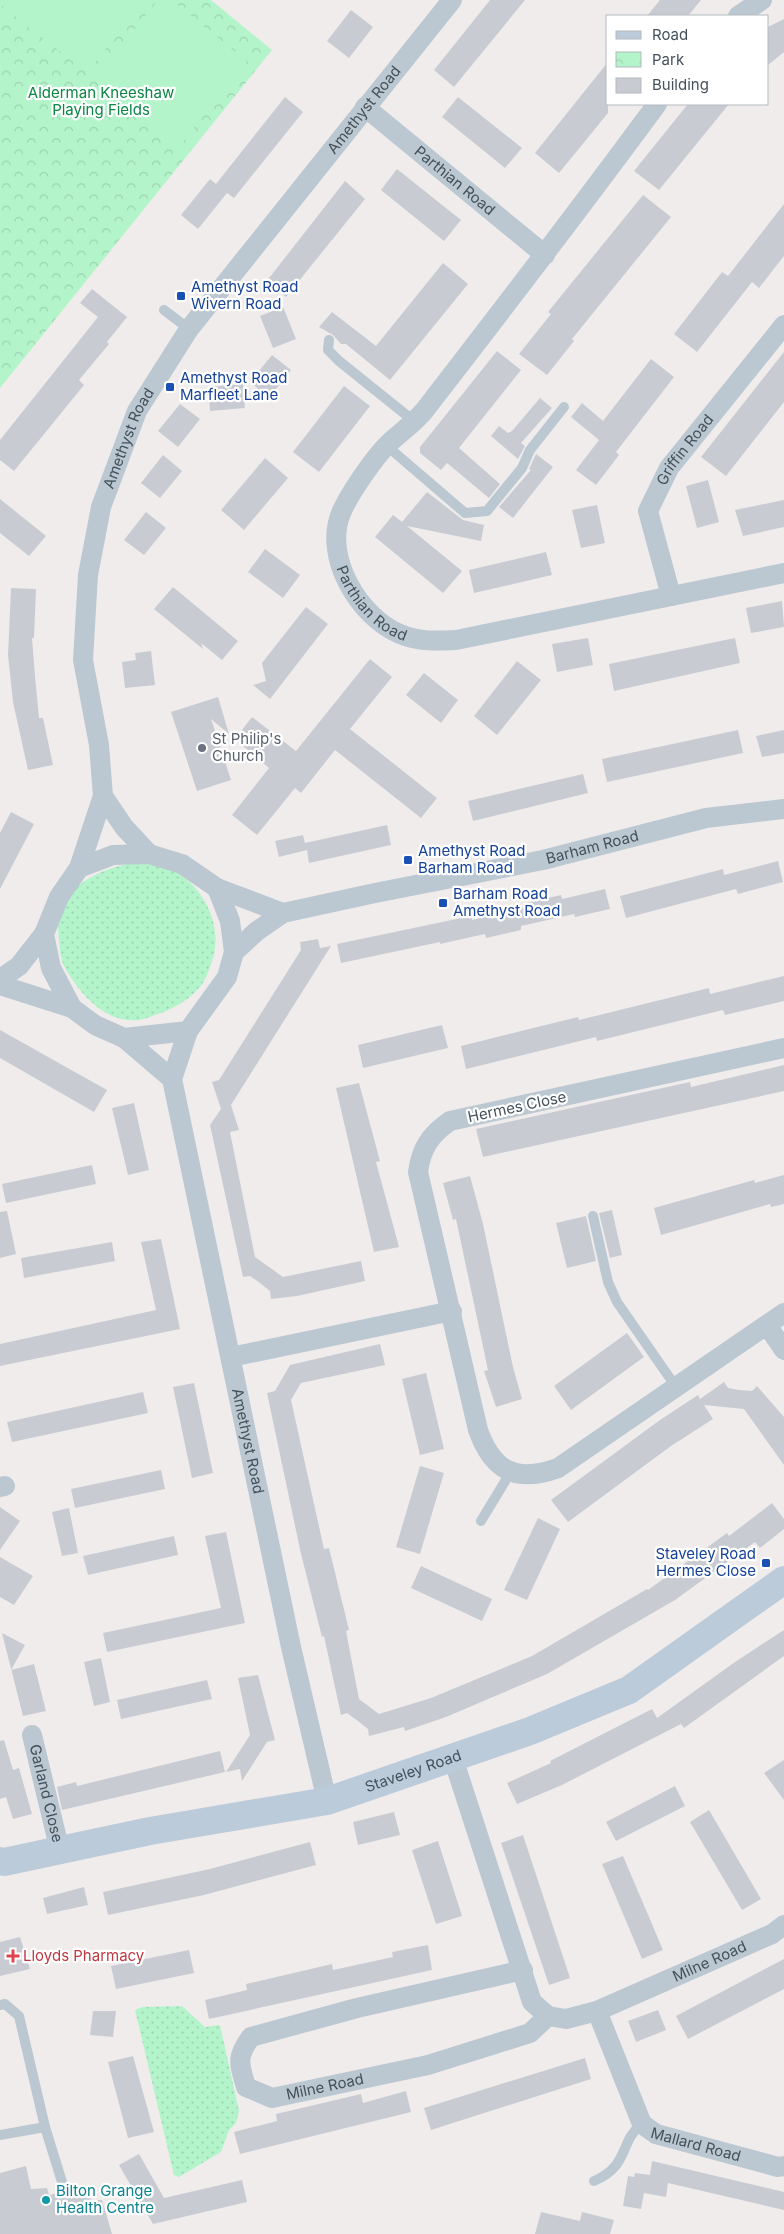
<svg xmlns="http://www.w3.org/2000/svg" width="784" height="2234" viewBox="0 0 784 2234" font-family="Inter,sans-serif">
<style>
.grass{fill:url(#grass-dots)}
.park{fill:url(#park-crowns)}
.garden{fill:#b4f4cb}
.building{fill:#c8ccd2}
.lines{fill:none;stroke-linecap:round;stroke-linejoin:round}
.lane{stroke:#bbc8d1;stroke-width:10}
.street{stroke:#bbc8d1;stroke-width:20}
.secondary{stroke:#bccbd9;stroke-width:28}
.transit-dot{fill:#1a4fb4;stroke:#fff;stroke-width:2}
.worship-dot{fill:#6b7280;stroke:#fff;stroke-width:2}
.health-dot{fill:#e0444e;stroke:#fff;stroke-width:2}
.culture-dot{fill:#0f9aa8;stroke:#fff;stroke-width:2}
.labels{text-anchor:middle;stroke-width:4.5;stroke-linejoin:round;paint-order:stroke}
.park-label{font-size:15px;fill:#0b8644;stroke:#fff}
.street-label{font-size:15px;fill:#43515c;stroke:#fff}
.transit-label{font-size:15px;fill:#164399;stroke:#fff;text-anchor:start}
.worship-label{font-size:15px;fill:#5b616d;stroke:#fff;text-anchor:start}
.health-label{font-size:15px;fill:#be3a42;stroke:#fff;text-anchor:start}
.culture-label{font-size:15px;fill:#0d838f;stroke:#fff;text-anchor:start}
</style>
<defs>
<pattern id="grass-dots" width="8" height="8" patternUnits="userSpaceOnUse" patternTransform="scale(1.25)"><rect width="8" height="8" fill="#b4f4cb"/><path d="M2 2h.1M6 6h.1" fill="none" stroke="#9cd3b1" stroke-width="1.8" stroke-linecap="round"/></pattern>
<pattern id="park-crowns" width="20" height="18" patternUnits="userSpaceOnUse" patternTransform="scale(1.25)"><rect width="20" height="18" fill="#b4f4cb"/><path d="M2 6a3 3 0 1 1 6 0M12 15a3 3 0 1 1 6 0" fill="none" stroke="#9cd3b1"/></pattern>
</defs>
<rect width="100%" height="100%" fill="#f0ecec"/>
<g class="grass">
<path d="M 141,862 C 149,863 157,864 164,866 C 201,880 225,924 212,961 C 209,970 205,982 199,988 C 190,999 174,1008 161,1013 C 154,1015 146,1019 139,1020 C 105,1024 79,993 64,966 C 60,958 60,949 59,940 C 52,889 98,867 141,862 Z"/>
<polygon points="182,2006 205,2027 220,2025 239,2111 236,2123 229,2130 221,2152 179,2177 174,2175 135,2010 142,2007"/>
</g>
<polygon class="park" points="0,0 211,0 272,50 0,388"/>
<g class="garden">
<polygon points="5,0 144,0 87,73 1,5"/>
<polygon points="158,0 171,0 247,61 179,147 94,80"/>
</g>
<g class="building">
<polygon points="490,0 525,0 454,87 434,70"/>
<polygon points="660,0 701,0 688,16 647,16"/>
<polygon points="351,10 373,27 349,58 327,41"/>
<polygon points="784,19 784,52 768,65 768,27"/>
<polygon points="608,62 608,113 559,173 535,153"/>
<polygon points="285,97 303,112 234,198 227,193 198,229 181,215 210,179 216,184"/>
<polygon points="458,97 522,148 505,168 442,117"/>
<polygon points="688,104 729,104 659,190 634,171"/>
<polygon points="397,169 461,220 444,241 381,190"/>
<polygon points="345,181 365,199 286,297 266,282"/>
<polygon points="643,195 671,217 572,339 574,341 547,375 519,354 551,314 548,312"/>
<polygon points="784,204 784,256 759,288 752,282 697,352 674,334 722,272 728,276"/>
<polygon points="443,263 468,284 390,380 346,344 341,344 333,335 319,327 332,312 376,346"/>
<polygon points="92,289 127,317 107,342 109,344 79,380 84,385 14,471 0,460 0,440 98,317 80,303"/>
<polygon points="283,307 296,339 273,348 260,316"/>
<polygon points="497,351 521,370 459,448 500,484 489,498 447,463 441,470 420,453 420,447"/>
<polygon points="784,352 784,402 726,476 701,457"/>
<polygon points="272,355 291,370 269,398 250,382"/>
<polygon points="651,359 674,377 616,452 619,455 596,485 576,470 599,440 571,417 582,403 603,421"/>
<polygon points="243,384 245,408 210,411 208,387"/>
<polygon points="344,386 370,406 319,472 293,452"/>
<polygon points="540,398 552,408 521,443 525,446 518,459 491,436 499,426 508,433 512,431"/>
<polygon points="180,404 200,419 178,447 158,431"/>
<polygon points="536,454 553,467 513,518 499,507 531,470 529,469"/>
<polygon points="163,455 182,471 160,498 141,483"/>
<polygon points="265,458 288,478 244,530 221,510"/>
<polygon points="708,480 719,522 697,528 686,486"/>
<polygon points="427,492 463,520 484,525 481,541 407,526 462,571 443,593 375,537 393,515 402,522"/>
<polygon points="0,499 46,536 29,556 0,533"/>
<polygon points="784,500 784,527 743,536 735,510"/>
<polygon points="597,505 605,543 581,548 572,510"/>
<polygon points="146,512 166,528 144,555 124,540"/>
<polygon points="265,549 300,575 283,598 248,572"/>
<polygon points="546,552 552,575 474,593 469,570"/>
<polygon points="173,587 238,641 222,660 201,643 203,649 154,609"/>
<polygon points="11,588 36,589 34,638 32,638 35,676 39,718 43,718 53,765 28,770 13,702 8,655"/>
<polygon points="782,601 784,627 751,633 746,608"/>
<polygon points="306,607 328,624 270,699 253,685 266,681 262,663"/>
<polygon points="588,638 593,665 557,672 552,644"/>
<polygon points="735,638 740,663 614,691 609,664"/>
<polygon points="151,651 155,685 125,688 122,662 136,660 135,653"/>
<polygon points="370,659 392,677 350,729 437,798 421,818 335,750 301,793 295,788 257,835 232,815 269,768 235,739 252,717 296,751"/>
<polygon points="517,661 541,680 497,735 474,716"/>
<polygon points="424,673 458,700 441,723 406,695"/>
<polygon points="218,697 229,734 211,719 231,780 197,791 171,712"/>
<polygon points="738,730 743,753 607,782 602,759"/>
<polygon points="784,730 784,753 762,757 756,736"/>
<polygon points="583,774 588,793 473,821 468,801"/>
<polygon points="11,812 34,824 0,889 0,833"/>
<polygon points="387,825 391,845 309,863 307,850 279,857 275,841 303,835 306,848 305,843"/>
<polygon points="778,861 783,882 738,894 736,889 626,918 620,896 723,869 724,875"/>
<polygon points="605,889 610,909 575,917 574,914 548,920 521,926 521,930 486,938 485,934 440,944 440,942 341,963 337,944 471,916 472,920 527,907 526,903 561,895 562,899"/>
<polygon points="318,939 320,948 331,946 231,1105 239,1130 230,1132 255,1257 283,1277 361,1261 365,1281 297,1296 271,1299 270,1291 260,1283 250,1276 243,1277 210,1125 221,1109 212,1082 219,1080 301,950 300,942"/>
<polygon points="784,976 784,1001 725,1015 723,1010 597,1041 596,1037 466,1069 461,1046 578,1017 579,1020 709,988 710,994"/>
<polygon points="442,1025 448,1048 363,1068 358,1045"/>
<polygon points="0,1030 107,1090 94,1112 0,1058"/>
<polygon points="784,1065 784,1091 483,1157 476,1129 690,1082 691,1087"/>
<polygon points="359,1083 380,1161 376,1162 399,1247 374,1252 336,1088"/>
<polygon points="134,1103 149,1170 128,1175 112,1108"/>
<polygon points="92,1165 96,1184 6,1203 2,1184"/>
<polygon points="784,1175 784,1204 771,1207 770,1204 661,1235 654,1208 754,1180 755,1183"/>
<polygon points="470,1176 483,1224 513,1367 522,1399 496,1407 484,1371 488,1370 456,1219 453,1220 443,1183"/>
<polygon points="612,1210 622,1255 610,1258 599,1213"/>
<polygon points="7,1211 16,1254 0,1258 0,1212"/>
<polygon points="586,1216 596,1261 567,1268 556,1223"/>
<polygon points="161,1239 180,1329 0,1366 0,1344 156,1310 141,1242"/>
<polygon points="112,1242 115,1261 24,1278 21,1258"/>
<polygon points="627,1333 644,1357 571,1410 554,1386"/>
<polygon points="380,1344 385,1365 301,1383 291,1400 324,1549 329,1548 349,1630 346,1631 359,1699 379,1714 431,1698 532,1656 647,1589 648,1590 727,1533 729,1536 772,1503 784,1519 784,1529 760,1548 755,1542 675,1600 547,1674 446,1717 405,1731 404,1727 369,1736 368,1729 358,1721 347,1713 341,1715 324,1636 322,1637 301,1554 267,1393 275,1391 290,1365"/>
<polygon points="426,1373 444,1449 420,1455 402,1379"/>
<polygon points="724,1382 728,1388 739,1390 752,1391 757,1386 784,1417 784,1465 744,1409 704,1405 713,1419 671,1446 568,1522 551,1500 660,1420 698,1395 700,1399"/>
<polygon points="194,1383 213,1473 192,1478 173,1387"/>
<polygon points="143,1392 148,1413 12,1442 7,1422"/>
<polygon points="420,1466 444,1473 420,1554 396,1547"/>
<polygon points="161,1470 165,1489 75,1508 71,1489"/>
<polygon points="0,1507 20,1521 0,1550"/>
<polygon points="69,1508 78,1553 62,1556 52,1512"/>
<polygon points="538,1518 560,1529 527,1600 504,1590"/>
<polygon points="226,1532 245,1623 107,1652 103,1633 221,1608 205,1536"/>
<polygon points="174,1536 178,1555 88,1575 83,1556"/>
<polygon points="0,1557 33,1576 14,1605 0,1597"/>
<polygon points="421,1566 492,1599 482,1621 411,1588"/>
<polygon points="784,1630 784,1656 684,1728 681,1724 562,1785 517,1804 507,1783 551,1763 550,1761 652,1709 657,1718 735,1662"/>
<polygon points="2,1633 25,1645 11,1670 34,1664 46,1711 23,1716"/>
<polygon points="101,1658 110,1702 94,1706 84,1662"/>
<polygon points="258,1675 275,1740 267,1742 242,1781 240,1769 226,1772 250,1735 238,1678"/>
<polygon points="207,1680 212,1699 121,1719 117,1700"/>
<polygon points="4,1740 13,1770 19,1768 32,1814 13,1819 6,1797 0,1799 0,1741"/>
<polygon points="220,1751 225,1772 62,1810 57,1787 76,1782 77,1786"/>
<polygon points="784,1760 784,1800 764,1773"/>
<polygon points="675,1786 685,1806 616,1841 606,1822"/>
<polygon points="709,1810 761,1899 742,1910 690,1822"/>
<polygon points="394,1812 400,1835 358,1845 353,1822"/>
<polygon points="523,1835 570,1978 549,1985 501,1843"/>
<polygon points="438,1841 462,1916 436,1924 412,1850"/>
<polygon points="310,1842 316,1865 204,1895 108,1915 103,1892 210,1869"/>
<polygon points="623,1856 663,1950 642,1959 602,1864"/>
<polygon points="84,1887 88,1905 47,1914 43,1898"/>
<polygon points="20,1937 30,1969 0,1976 0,1942"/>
<polygon points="428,1945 432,1970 209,2019 205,2000 247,1990 246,1984 332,1964 333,1970 393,1957 392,1952"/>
<polygon points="189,1950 194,1973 116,1989 111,1966"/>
<polygon points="784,1959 784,1989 688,2039 676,2016"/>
<polygon points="658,2010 666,2030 636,2042 628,2021"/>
<polygon points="93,2011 116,2011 113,2037 90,2035"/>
<polygon points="133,2056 154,2132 128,2138 108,2062"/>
<polygon points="585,2058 591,2079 431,2130 424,2108"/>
<polygon points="406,2091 411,2112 240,2154 234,2132 277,2121 276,2114 361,2094 363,2103"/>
<polygon points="139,2154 164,2198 242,2180 247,2202 153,2224 119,2165"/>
<polygon points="652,2161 784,2192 784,2210 668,2183 666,2197 644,2193 641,2209 623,2206 628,2176 634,2177 635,2173 650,2175"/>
<polygon points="26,2166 31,2189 47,2188 49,2195 89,2187 91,2200 102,2200 112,2234 0,2234 0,2173"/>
<polygon points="541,2212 580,2221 582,2212 614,2220 610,2234 535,2234"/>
</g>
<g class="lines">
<g class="lane">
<polyline points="164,310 189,329"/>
<polyline points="329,340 328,350 339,361 415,422"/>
<polyline points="387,446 465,513 487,511 522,468 530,450 564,407"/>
<polyline points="593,1216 608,1282 617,1302 676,1387"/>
<polyline points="481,1521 510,1473"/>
<polyline points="0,2005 5,2004 19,2016 45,2127 62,2182"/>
<polyline points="0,2135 45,2127"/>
<path d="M 594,2181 C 630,2166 619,2141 642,2124"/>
</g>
<g class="street">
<polyline points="738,16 762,0"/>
<path id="s1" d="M 657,104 C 581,207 503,309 424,411 C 413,424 400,433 388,444 C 374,458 349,494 341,513 C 323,557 359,617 400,634 C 419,642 437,641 456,640 L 784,573"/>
<path id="s2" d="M 365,107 L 545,255"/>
<path id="s3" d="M 671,596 L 648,511 L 669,468 L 784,325"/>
<polyline points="103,796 124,827 149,854"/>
<path id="s4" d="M 79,868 L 103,796 L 99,745 L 83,660 L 88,575 L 101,507 L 137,411 L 189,329 L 452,0"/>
<polyline points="217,888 283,913"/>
<path id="s5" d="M 234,952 L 257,931 L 283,913 L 375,893 L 543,860 L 706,818 L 784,809"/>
<polyline points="0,979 19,966 44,934"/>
<polyline points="0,985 72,1008"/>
<path id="s6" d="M 188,1031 L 124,1038 L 95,1025 L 72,1008 L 51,968 L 44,934 L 59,897 L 79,868 L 113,855 L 149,854 L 182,864 L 217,888 L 230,921 L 234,952 L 227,977 L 188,1031 L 172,1079 L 291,1647 L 327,1801"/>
<polyline points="124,1038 172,1079"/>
<path d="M 784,1048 L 450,1121 C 431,1134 421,1148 418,1172 L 478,1430 C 493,1472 517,1483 558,1468 L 784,1313"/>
<polyline points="767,1325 784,1350"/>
<polyline points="231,1357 452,1311"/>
<polyline points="0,1487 5,1486"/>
<path id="s7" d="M 32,1735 L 60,1851"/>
<path id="s8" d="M 453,1758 L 532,2002 L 548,2016 L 566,2019 L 597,2011 L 772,1934 L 784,1925"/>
<path id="s9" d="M 523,1970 L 357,2008 L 251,2037 C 236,2057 239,2063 246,2087 L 272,2098 L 428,2065 L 530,2033 L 548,2016"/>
<path id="s10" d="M 597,2011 L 642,2124 L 656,2134 L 778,2167 L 784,2166"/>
</g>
<path class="secondary" id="s11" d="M 0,1861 L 4,1862 L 150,1831 L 327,1801 L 530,1731 L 629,1690 L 784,1580"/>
</g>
<g class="transit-dot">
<rect x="176" y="291" width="10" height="10" rx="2.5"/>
<rect x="165" y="382" width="10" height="10" rx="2.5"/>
<rect x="403" y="855" width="10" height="10" rx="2.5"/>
<rect x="438" y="898" width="10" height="10" rx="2.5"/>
<rect x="761" y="1558" width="10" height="10" rx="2.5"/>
</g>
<circle class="worship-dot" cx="202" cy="748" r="5"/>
<path class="health-dot" d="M10.5 1948.5h5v5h5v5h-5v5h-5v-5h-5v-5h5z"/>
<circle class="culture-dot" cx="46" cy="2200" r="5"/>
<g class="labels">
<g class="park-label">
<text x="101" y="98">Alderman Kneeshaw<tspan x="101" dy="17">Playing Fields</tspan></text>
</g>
<g class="street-label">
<text dy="5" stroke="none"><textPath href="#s4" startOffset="848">Amethyst Road</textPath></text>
<text dy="5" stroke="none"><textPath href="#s2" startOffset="116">Parthian Road</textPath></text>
<text dy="5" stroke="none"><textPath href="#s4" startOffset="442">Amethyst Road</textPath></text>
<text dy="5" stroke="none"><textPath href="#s3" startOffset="160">Griffin Road</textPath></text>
<text dy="5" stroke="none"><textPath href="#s1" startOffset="622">Parthian Road</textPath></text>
<text dy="5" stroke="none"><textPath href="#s5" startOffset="379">Barham Road</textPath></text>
<text transform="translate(517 1107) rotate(-12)" y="5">Hermes Close</text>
<text dy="5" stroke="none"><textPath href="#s6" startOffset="1009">Amethyst Road</textPath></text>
<text dy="5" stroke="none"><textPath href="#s11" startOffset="424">Staveley Road</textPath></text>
<text dy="5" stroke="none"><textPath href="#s7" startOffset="60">Garland Close</textPath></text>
<text dy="5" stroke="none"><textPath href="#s8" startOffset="451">Milne Road</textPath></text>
<text dy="5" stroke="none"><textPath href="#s9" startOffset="416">Milne Road</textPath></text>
<text dy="5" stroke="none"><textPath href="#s10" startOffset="180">Mallard Road</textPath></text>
</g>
<g class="transit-label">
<text x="191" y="292">Amethyst Road<tspan x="191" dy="17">Wivern Road</tspan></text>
<text x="180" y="383">Amethyst Road<tspan x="180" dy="17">Marfleet Lane</tspan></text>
<text x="418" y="856">Amethyst Road<tspan x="418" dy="17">Barham Road</tspan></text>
<text x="453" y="899">Barham Road<tspan x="453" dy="17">Amethyst Road</tspan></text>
<text x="756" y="1559" text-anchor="end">Staveley Road<tspan x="756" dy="17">Hermes Close</tspan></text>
</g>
<g class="worship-label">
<text x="212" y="744">St Philip's<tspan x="212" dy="17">Church</tspan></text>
</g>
<g class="health-label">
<text x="23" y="1961">Lloyds Pharmacy</text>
</g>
<g class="culture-label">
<text x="56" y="2196">Bilton Grange<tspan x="56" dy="17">Health Centre</tspan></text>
</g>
</g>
<rect x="606" y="15" width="162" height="90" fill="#ffffff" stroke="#b4b9be"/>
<rect x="616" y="31" width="25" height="8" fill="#bccbd9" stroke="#b4b9be"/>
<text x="652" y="40" font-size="15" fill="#43515c">Road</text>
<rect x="616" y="52" width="25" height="15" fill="url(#park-crowns)" stroke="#b4b9be"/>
<text x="652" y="65" font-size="15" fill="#43515c">Park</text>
<rect x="616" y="78" width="25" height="15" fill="#c8ccd2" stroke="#b4b9be"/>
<text x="652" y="90" font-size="15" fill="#43515c">Building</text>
</svg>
